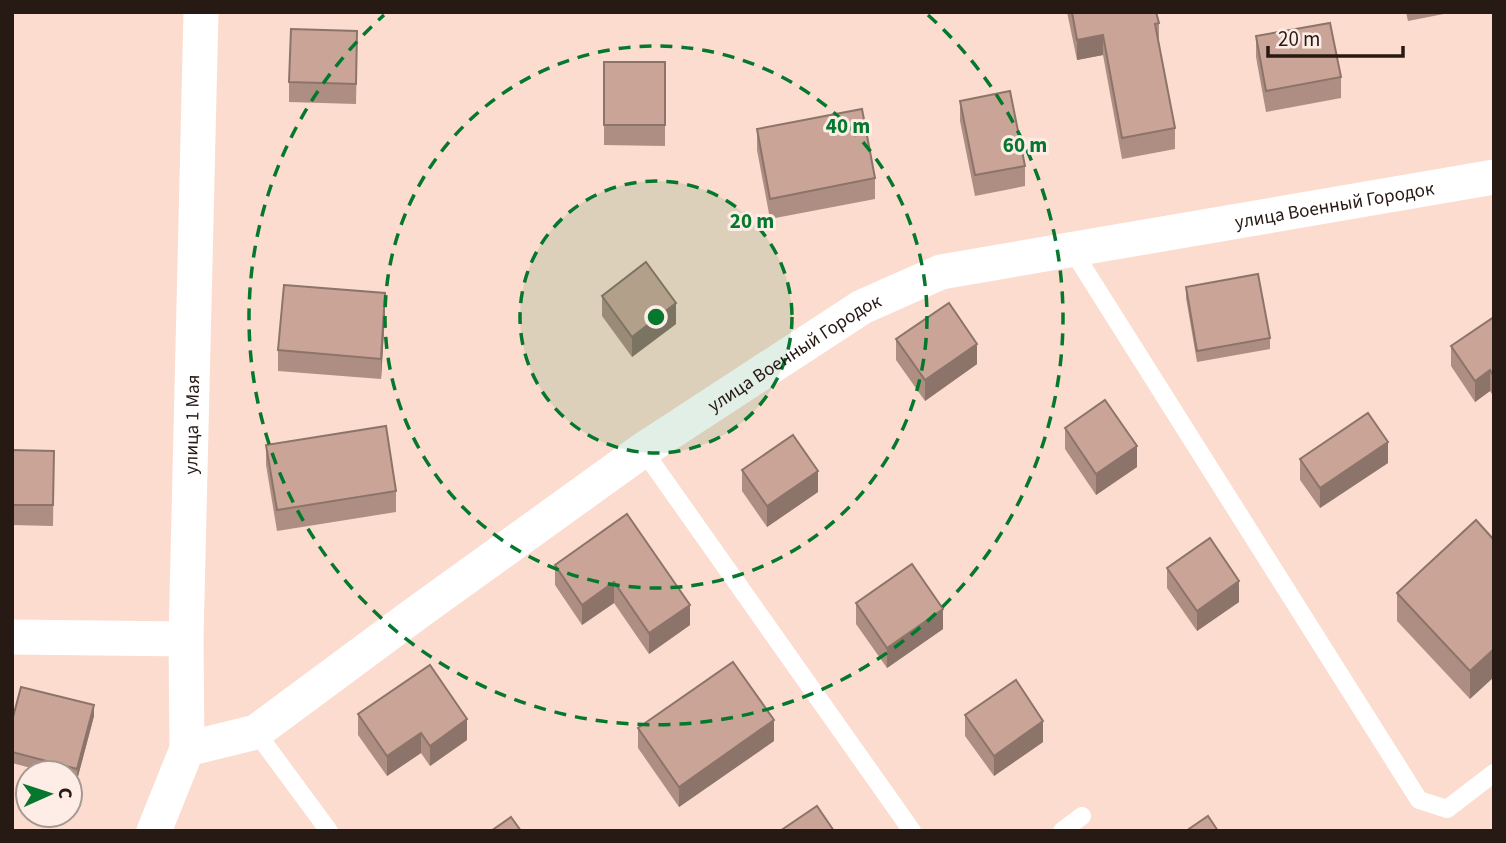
<svg xmlns="http://www.w3.org/2000/svg" width="1506" height="843" viewBox="0 0 1506 843" font-family="'Source Sans 3',sans-serif">
<style>
.lines{fill:none;stroke-linecap:round;stroke-linejoin:round}
.service{stroke:#fff;stroke-width:18}
.minor{stroke:#fff;stroke-width:35}
.wall{fill:#ae8e82}
.shaded-wall{fill:#8d746a}
.building{fill:#caa597;stroke:#8d746a;stroke-width:2}
.ring{fill:none;stroke:#05782e;stroke-width:3.5;stroke-dasharray:12 9}
.labels{text-anchor:middle;stroke-width:6;stroke-linejoin:round;paint-order:stroke}
.street-label{font-size:19px;fill:#271914;stroke:#fdede6}
.centre{fill:#05782e;stroke:#fdede6;stroke-width:3.5}
.ring-label{font-size:21px;text-anchor:middle;font-weight:bold;fill:#05782e;stroke:#fdede6;stroke-width:6;stroke-linejoin:round;paint-order:stroke}
</style>
<rect width="100%" height="100%" fill="#fbdccf"/>
<g class="lines">
<g class="service">
<polyline points="1071,248 1419,800 1447,809 1494,773"/>
<polyline points="643,450 912,831"/>
<polyline points="256,732 329,831"/>
<polyline points="1062,831 1082,816"/>
</g>
<g class="minor">
<polyline points="12,637 186,639"/>
<path id="s1" d="M 187,749 L 256,732 L 418,612 L 643,450 L 862,307 L 941,272 L 1494,177"/>
<path id="s2" d="M 154,831 L 187,749 L 186,639 L 201,12"/>
</g>
</g>
<g class="wall">
<polygon points="1067,12 1156,12 1159,23 1159,44 1175,128 1175,149 1122,159 1103,55 1077,60"/>
<polygon points="1406,12 1454,12 1408,21"/>
<polygon points="1256,36 1341,77 1341,98 1266,112 1256,57"/>
<polygon points="357,52 356,104 289,102 289,82"/>
<polygon points="604,62 665,62 665,146 604,145"/>
<polygon points="960,101 1025,166 1025,186 975,196 960,121"/>
<polygon points="757,129 875,178 875,199 770,219 757,150"/>
<polygon points="1186,287 1270,338 1270,349 1197,362 1186,298"/>
<polygon points="602,296 676,324 632,357 602,316"/>
<polygon points="385,314 381,379 278,371 278,350"/>
<polygon points="1494,317 1494,397 1490,391 1475,402 1451,366 1451,346"/>
<polygon points="896,339 977,364 925,401 896,360"/>
<polygon points="1065,428 1137,467 1096,495 1065,449"/>
<polygon points="266,445 396,491 396,512 277,531 266,465"/>
<polygon points="12,450 54,451 53,526 12,525"/>
<polygon points="1300,459 1388,463 1320,508 1300,480"/>
<polygon points="742,470 818,492 767,527 742,491"/>
<polygon points="627,514 690,625 649,654 614,603 582,625 555,585 555,565"/>
<polygon points="1476,520 1470,699 1397,621 1397,593"/>
<polygon points="1167,568 1239,602 1197,631 1167,588"/>
<polygon points="856,603 943,629 887,668 856,624"/>
<polygon points="358,714 467,740 430,766 421,753 387,776 358,735"/>
<polygon points="965,715 1043,742 994,776 965,736"/>
<polygon points="94,716 77,780 70,778 70,773 50,773 12,763 12,721"/>
<polygon points="638,728 774,741 679,807 638,748"/>
</g>
<g class="shaded-wall">
<polygon points="1103,35 1103,55 1077,60 1077,40"/>
<polygon points="385,293 385,314 381,379 381,359"/>
<polygon points="676,303 676,324 632,357 632,337"/>
<polygon points="977,344 977,364 925,401 925,380"/>
<polygon points="1490,370 1490,391 1475,402 1475,381"/>
<polygon points="1388,442 1388,463 1320,508 1320,488"/>
<polygon points="1137,446 1137,467 1096,495 1096,474"/>
<polygon points="818,471 818,492 767,527 767,506"/>
<polygon points="1239,581 1239,602 1197,631 1197,611"/>
<polygon points="614,582 614,603 582,625 582,605"/>
<polygon points="690,605 690,625 649,654 649,633"/>
<polygon points="943,609 943,629 887,668 887,648"/>
<polygon points="1494,649 1494,677 1470,699 1470,671"/>
<polygon points="94,705 94,716 77,780 77,769"/>
<polygon points="467,719 467,740 430,766 430,746"/>
<polygon points="774,720 774,741 679,807 679,787"/>
<polygon points="1043,721 1043,742 994,776 994,756"/>
<polygon points="421,733 421,753 387,776 387,756"/>
</g>
<g class="building">
<polygon points="1072,12 1156,12 1159,23 1155,24 1175,128 1122,138 1103,35 1077,40"/>
<polygon points="1330,23 1341,77 1266,91 1256,36"/>
<polygon points="291,29 357,31 356,84 289,82"/>
<rect x="604" y="62" width="61" height="63"/>
<polygon points="1010,91 1025,166 975,175 960,101"/>
<polygon points="862,109 875,178 770,199 757,129"/>
<polygon points="646,262 676,303 632,337 602,296"/>
<polygon points="1258,274 1270,338 1197,351 1186,287"/>
<polygon points="284,285 385,293 381,359 278,350"/>
<polygon points="949,303 977,344 925,380 896,339"/>
<polygon points="1494,317 1494,377 1490,370 1475,381 1451,346"/>
<polygon points="1105,400 1137,446 1096,474 1065,428"/>
<polygon points="1368,413 1388,442 1320,488 1300,459"/>
<polygon points="386,426 396,491 277,510 266,445"/>
<polygon points="793,435 818,471 767,506 742,470"/>
<polygon points="12,450 54,451 53,505 12,505"/>
<polygon points="627,514 690,605 649,633 614,582 582,605 555,565"/>
<polygon points="1476,520 1494,540 1494,649 1470,671 1397,593"/>
<polygon points="1210,538 1239,581 1197,611 1167,568"/>
<polygon points="912,564 943,609 887,648 856,603"/>
<polygon points="733,662 774,720 679,787 638,728"/>
<polygon points="430,665 467,719 430,746 421,733 387,756 358,714"/>
<polygon points="1016,680 1043,721 994,756 965,715"/>
<polygon points="21,687 94,705 77,769 12,752 12,721"/>
<polygon points="817,806 834,831 780,831"/>
<polygon points="1208,816 1218,831 1186,831"/>
<polygon points="511,817 521,831 491,831"/>
</g>
<circle cx="656" cy="317" r="136" fill="#05782e" fill-opacity=".12"/>
<g class="ring">
<circle cx="656" cy="317" r="136"/>
<circle cx="656" cy="317" r="271"/>
<path d="M928 15A407 407 0 1 1 384 15"/>
</g>
<g class="labels">
<g class="street-label">
<text dy="7" stroke="none"><textPath href="#s1" startOffset="1297">улица Военный Городок</textPath></text>
<text dy="7" stroke="none"><textPath href="#s1" startOffset="730">улица Военный Городок</textPath></text>
<text dy="7" stroke="none"><textPath href="#s2" startOffset="413">улица 1 Мая</textPath></text>
</g>
</g>
<circle cx="656" cy="317" r="10" class="centre"/>
<g class="ring-label">
<text x="848" y="133">40 m</text>
<text x="1025" y="152">60 m</text>
<text x="752" y="228">20 m</text>
</g>
<rect width="1506" height="843" fill="none" stroke="#271914" stroke-width="28"/>
<g transform="translate(49 794) rotate(87)"><circle r="33" fill="#fdede6" stroke="#a79892" stroke-width="2"/>
<path d="M0-5L12 26L0 18L-12 26Z" fill="#05782e"/>
<text y="-10" font-size="19" font-weight="bold" text-anchor="middle" fill="#271914">С</text>
</g>
<path d="M1268 46v10h135v-10" fill="none" stroke="#271914" stroke-width="3.5"/>
<text x="1278" y="46" font-size="21" fill="#271914" stroke="#fdede6" stroke-width="5" paint-order="stroke">20 m</text>
</svg>
